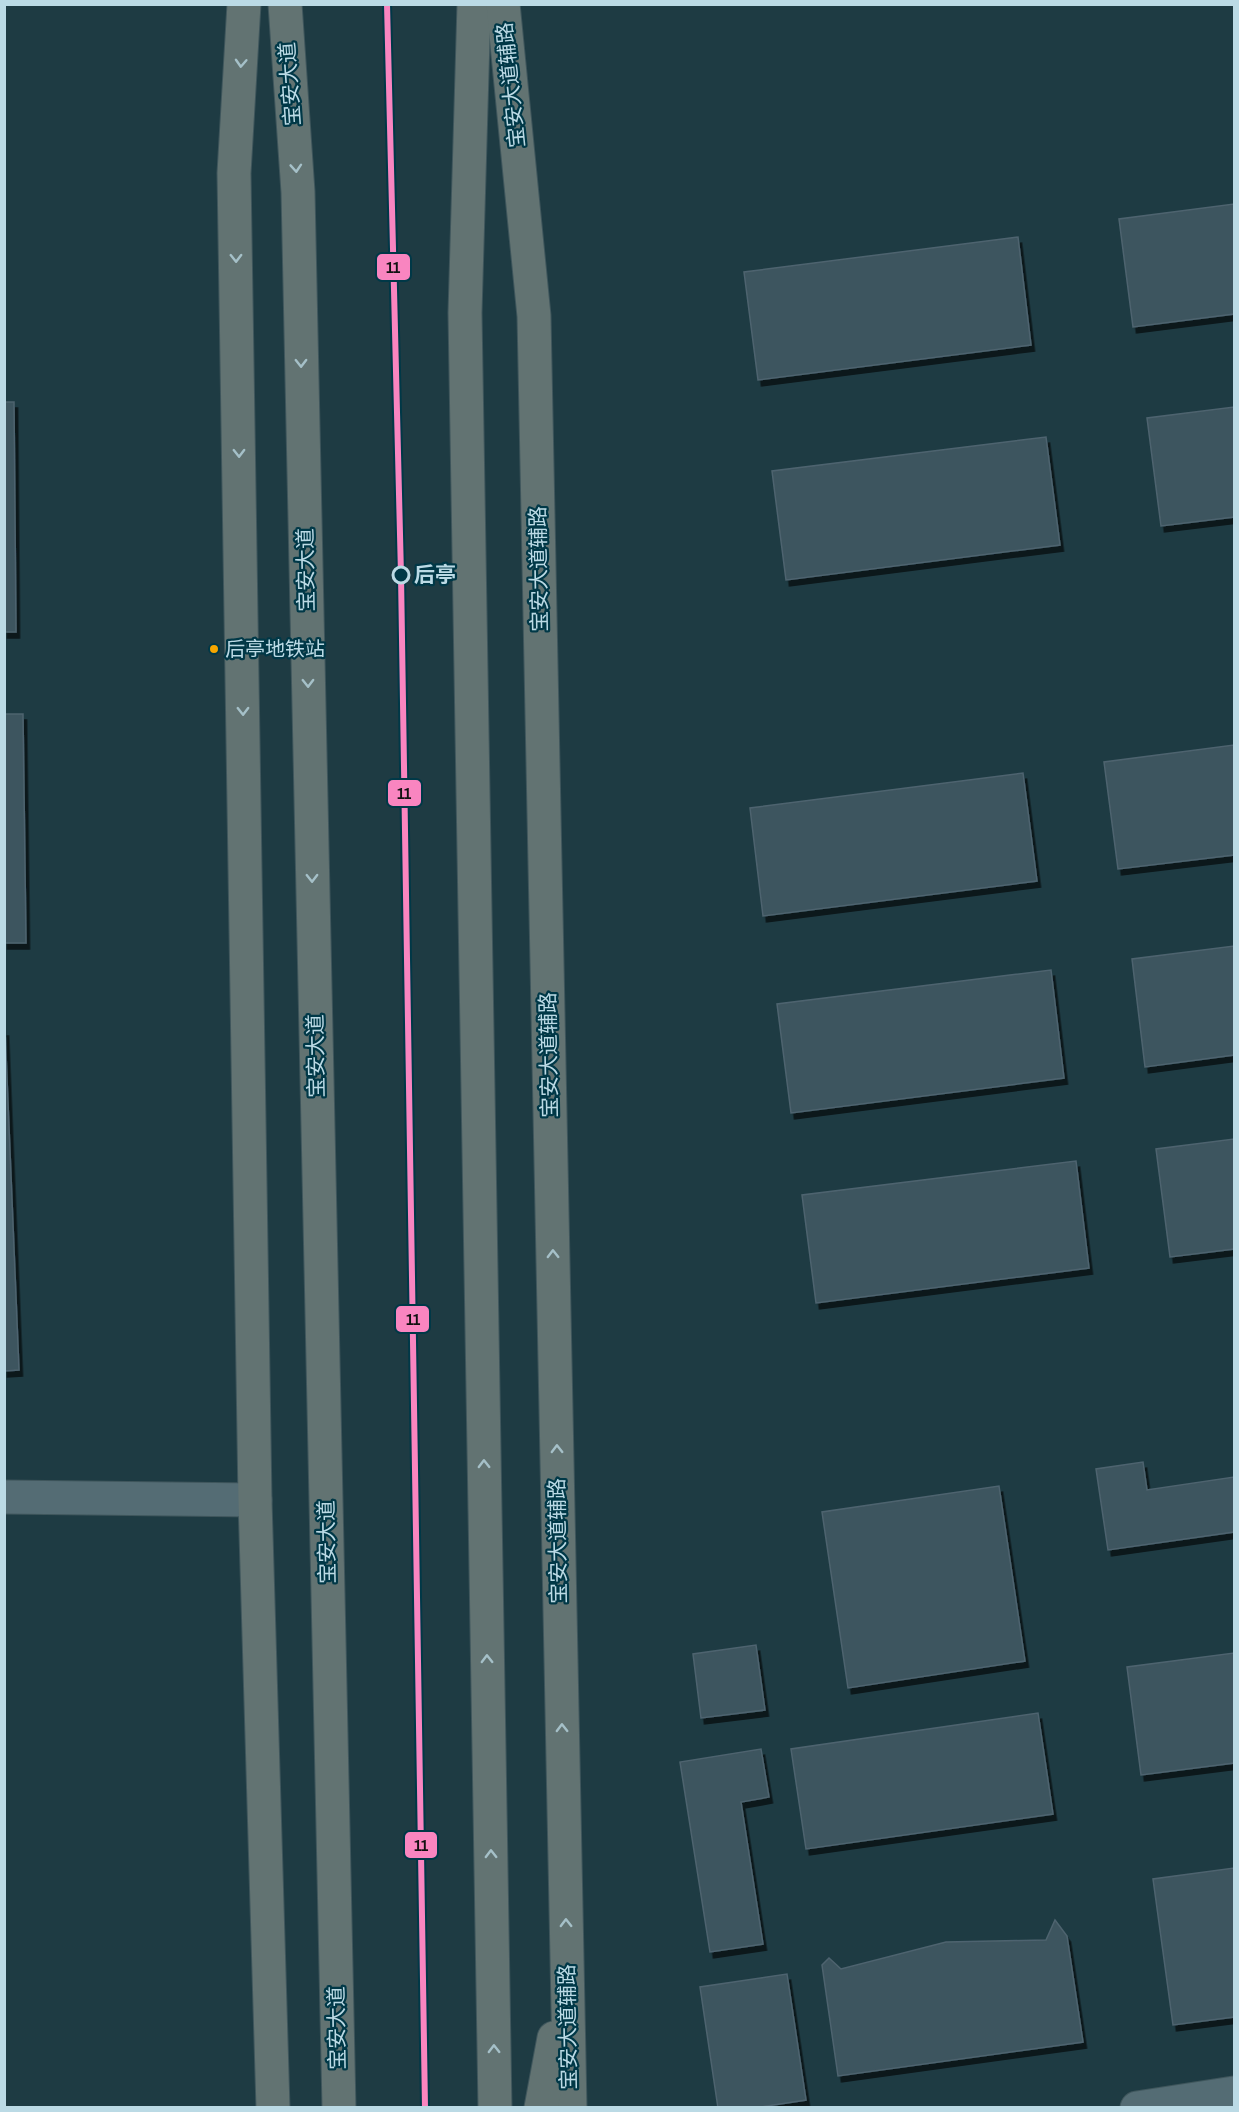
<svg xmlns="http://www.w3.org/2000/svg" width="1239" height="2112" viewBox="0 0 1239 2112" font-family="'Archivo Narrow','Noto Sans SC',sans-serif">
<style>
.building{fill:#3e545e;stroke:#4e646f;stroke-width:1.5;filter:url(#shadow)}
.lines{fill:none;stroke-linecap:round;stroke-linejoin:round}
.minor-casing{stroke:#3f565c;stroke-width:35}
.major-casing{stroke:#3f565c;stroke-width:35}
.minor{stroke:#546c74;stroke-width:33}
.major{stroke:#627372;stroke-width:33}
.metro-1-casing{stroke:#003847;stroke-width:10}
.metro-1{stroke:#f985c0;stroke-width:6}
.oneway{stroke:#a5c0c8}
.stop-dot{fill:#003847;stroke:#bbdae5;stroke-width:3}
.bus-dot{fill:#f7a600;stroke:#003847;stroke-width:2}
.labels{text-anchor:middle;stroke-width:4.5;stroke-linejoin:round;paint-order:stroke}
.bus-label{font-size:20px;fill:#bbdae5;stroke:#003847;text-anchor:start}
.street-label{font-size:21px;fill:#bbdae5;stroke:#003847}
.stop-label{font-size:21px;font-weight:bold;fill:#bbdae5;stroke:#003847;text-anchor:start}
.line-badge{stroke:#003847;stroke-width:2}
.pale-badge-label{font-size:16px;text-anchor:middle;font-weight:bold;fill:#111}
</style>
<defs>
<filter id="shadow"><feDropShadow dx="3.5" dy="6" stdDeviation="0" flood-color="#0009"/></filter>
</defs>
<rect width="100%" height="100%" fill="#1e3b43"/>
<g class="building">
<polygon points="1234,204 1234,314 1133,327 1119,219"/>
<polygon points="1018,237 1031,345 758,380 744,272"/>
<polygon points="4,402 14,402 16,632 4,632"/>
<polygon points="1234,407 1234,517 1161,526 1147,418"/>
<polygon points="1046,437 1060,545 786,580 772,471"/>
<polygon points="4,714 23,714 26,943 4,943"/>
<polygon points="1234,745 1234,855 1118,869 1104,762"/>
<polygon points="1023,773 1037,881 763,916 750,808"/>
<polygon points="1234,946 1234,1055 1145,1067 1132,959"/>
<polygon points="1051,970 1064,1078 791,1113 777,1004"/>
<polygon points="5,1030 19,1370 4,1371 4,1030"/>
<polygon points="1234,1139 1234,1249 1170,1257 1156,1149"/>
<polygon points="1076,1161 1089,1268 816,1303 802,1195"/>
<polygon points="1143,1462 1147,1490 1234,1477 1234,1532 1108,1550 1096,1469"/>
<polygon points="999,1486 1025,1661 848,1688 822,1512"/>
<polygon points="756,1645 765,1710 701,1718 693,1654"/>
<polygon points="1234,1653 1234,1763 1141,1775 1127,1667"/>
<polygon points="1038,1713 1053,1814 806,1849 791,1749"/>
<polygon points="761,1749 769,1797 741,1802 763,1944 710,1952 680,1762"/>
<polygon points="1234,1868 1234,2017 1173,2025 1153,1879"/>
<polygon points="1055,1920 1067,1936 1083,2042 838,2076 822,1965 829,1958 841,1969 946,1942 1046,1940"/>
<polygon points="787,1974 806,2100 754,2108 718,2108 700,1987"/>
</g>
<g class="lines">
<defs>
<g id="minor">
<polyline points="4,1497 255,1500"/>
<polyline points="1137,2108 1234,2093"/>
</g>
<g id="major">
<polyline points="244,4 234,173 255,1500 273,2108"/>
<polyline points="285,4 298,192 339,2108"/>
<polyline points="474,4 465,313 495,2108"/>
<polyline points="503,4 534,316 570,2108"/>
<polyline points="541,2108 554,2038"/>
</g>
</defs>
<use href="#minor" class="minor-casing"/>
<use href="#major" class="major-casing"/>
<use href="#minor" class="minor"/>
<use href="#major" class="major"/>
<defs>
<polyline id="metro-1" points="387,4 401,575 425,2108"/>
</defs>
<use href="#metro-1" class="metro-1-casing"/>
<use href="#metro-1" class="metro-1"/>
</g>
<defs><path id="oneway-chevron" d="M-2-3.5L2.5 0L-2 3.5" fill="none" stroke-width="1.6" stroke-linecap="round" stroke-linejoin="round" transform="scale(1.5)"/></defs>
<g class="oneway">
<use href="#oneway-chevron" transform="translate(241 63) rotate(93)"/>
<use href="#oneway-chevron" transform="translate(296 168) rotate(86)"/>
<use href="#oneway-chevron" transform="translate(236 258) rotate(89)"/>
<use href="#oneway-chevron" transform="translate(301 363) rotate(89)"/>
<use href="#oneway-chevron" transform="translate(239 453) rotate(89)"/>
<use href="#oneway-chevron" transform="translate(308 683) rotate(89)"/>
<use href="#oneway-chevron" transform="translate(243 711) rotate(89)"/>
<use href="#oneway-chevron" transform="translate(312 878) rotate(89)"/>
<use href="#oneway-chevron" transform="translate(553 1254) rotate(-91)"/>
<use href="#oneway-chevron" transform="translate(557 1449) rotate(-91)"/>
<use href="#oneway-chevron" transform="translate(484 1464) rotate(-91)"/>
<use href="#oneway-chevron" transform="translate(487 1659) rotate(-91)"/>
<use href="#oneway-chevron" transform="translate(562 1728) rotate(-91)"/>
<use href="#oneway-chevron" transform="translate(491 1854) rotate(-91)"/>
<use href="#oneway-chevron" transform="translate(566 1923) rotate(-91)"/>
<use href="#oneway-chevron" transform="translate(494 2049) rotate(-91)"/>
</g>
<circle class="stop-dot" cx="401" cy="575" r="8"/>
<circle class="bus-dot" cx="214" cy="649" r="5"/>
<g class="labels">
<g class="bus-label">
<text x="225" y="656">后亭地铁站</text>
</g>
<g class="street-label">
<text transform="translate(290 84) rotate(-94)" y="7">宝安大道</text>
<text transform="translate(511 85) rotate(-96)" y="7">宝安大道辅路</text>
<text transform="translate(539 569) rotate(-91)" y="7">宝安大道辅路</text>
<text transform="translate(306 570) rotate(-91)" y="7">宝安大道</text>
<text transform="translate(549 1055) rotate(-91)" y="7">宝安大道辅路</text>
<text transform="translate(316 1056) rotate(-91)" y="7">宝安大道</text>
<text transform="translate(558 1541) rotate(-91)" y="7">宝安大道辅路</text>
<text transform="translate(327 1542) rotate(-91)" y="7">宝安大道</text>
<text transform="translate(568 2027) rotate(-91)" y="7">宝安大道辅路</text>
<text transform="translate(337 2028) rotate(-91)" y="7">宝安大道</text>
</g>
<g class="stop-label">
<text x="414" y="582">后亭</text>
</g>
</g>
<g class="line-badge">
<rect x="376" y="253" width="35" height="28" rx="6" fill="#f985c0"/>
<rect x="387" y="779" width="35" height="28" rx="6" fill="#f985c0"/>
<rect x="395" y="1305" width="35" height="28" rx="6" fill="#f985c0"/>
<rect x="404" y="1831" width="34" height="28" rx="6" fill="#f985c0"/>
</g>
<g class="pale-badge-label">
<text x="393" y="273">11</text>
<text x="404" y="799">11</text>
<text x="413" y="1325">11</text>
<text x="421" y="1851">11</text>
</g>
<rect width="1239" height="2112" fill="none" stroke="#bbdae5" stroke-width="12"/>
</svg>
